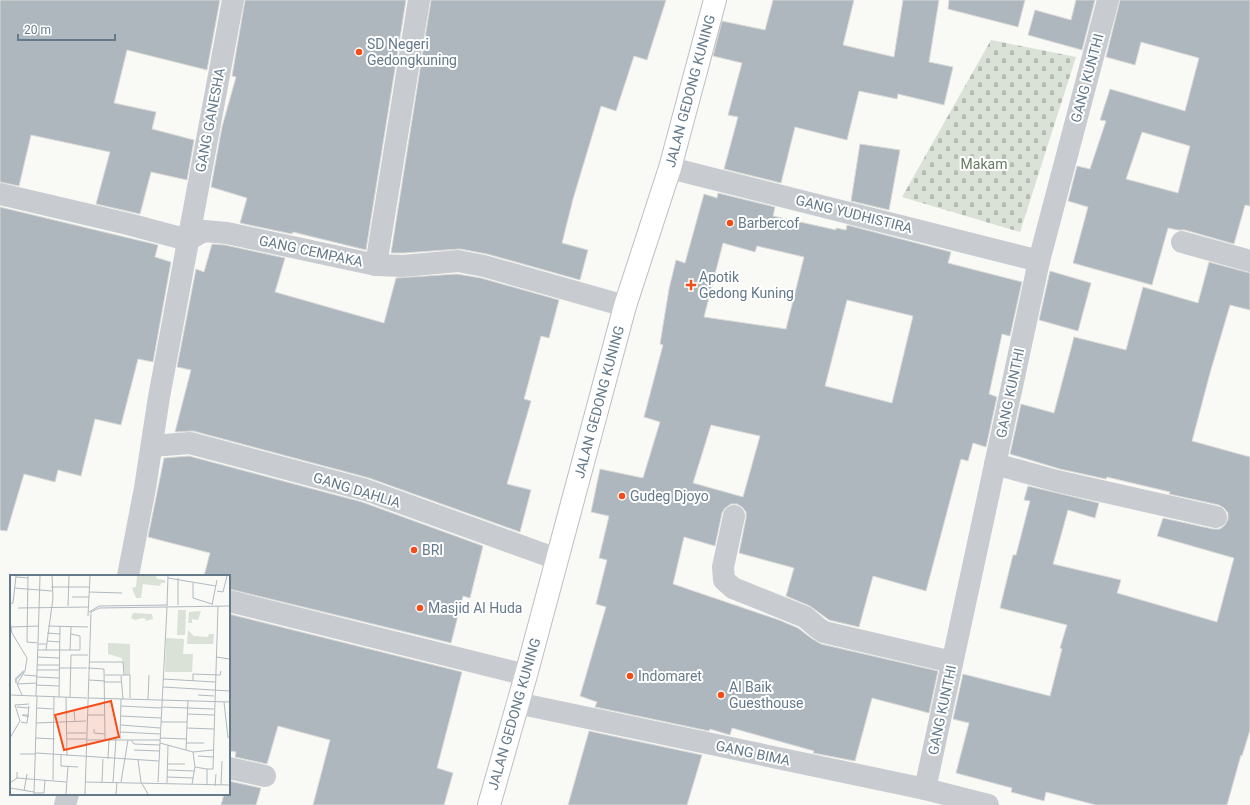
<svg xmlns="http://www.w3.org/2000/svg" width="1250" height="805" viewBox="0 0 1250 805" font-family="Roboto,sans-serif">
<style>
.cemetery{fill:url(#cemetery-stones)}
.building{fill:#aeb7be;stroke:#dadad8;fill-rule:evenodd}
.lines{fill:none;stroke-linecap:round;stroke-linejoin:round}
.primary-casing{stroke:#bbbfc3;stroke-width:24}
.minor{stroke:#c8ccd0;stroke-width:22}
.primary{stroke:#fff;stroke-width:22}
.poi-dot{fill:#f64d18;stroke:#fff;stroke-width:1.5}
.labels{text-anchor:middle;stroke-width:4;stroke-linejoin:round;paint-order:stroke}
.poi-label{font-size:14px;fill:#64798a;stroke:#fff;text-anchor:start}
.street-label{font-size:14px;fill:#64798a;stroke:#fff}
.park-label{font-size:14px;fill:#657a60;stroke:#fff}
.inset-river{fill:none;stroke:#c1ccd2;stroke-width:2}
.inset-road{fill:none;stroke:#b0bac1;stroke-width:1}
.view{fill:#f64d18;fill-opacity:0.15;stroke:#f64d18;stroke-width:2}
.inset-edge{fill:none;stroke:#64798a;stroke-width:2}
</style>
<defs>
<pattern id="cemetery-stones" width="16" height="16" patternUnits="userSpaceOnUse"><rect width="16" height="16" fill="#dae1d6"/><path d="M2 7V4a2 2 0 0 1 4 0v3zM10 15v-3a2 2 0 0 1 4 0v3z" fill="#b4bbb3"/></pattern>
</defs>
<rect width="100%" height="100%" fill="#f9f9f6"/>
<polygon class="cemetery" points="991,40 1076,57 1020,232 902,197"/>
<g class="building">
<polygon points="0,0 220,0 207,70 127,50 114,103 156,112 152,129 194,140 187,180 151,172 140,214 96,204 110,152 31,135 19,186 0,182"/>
<polygon points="245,0 406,0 366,250 293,232 292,234 240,223 247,198 211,187 222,127 236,77 232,76"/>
<polygon points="431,0 666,0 647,60 634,56 616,111 601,106 573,199 562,243 588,250 580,280 487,254 460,249 403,253 391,253"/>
<polygon points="773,0 854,0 843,45 894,57 903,0 939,0 929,62 953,67 944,105 898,94 897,99 859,91 847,140 795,127 781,183 724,169 738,117 728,115 742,63 713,56 722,21 765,30"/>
<polygon points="949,0 1025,0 1018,27 948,9"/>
<polygon points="1076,0 1095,0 1082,50 1028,35 1035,10 1071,20"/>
<path d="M 1120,0 L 1250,0 L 1250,206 L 1245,205 L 1234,244 L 1185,230 L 1178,230 L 1168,228 L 1152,285 L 1073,263 L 1088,207 L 1068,201 L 1077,166 L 1090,169 L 1106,121 L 1100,120 L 1110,89 L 1185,111 L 1199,58 L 1141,42 L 1135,65 L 1106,57 ZM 1142,132 L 1190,146 L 1178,193 L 1126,179 Z"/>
<polygon points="860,144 900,150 889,210 851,201"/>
<path d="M 718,193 L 775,207 L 773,216 L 836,230 L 836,228 L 846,230 L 847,225 L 951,252 L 948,263 L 1022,282 L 1010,336 L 1002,334 L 989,394 L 997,397 L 986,447 L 973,443 L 968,461 L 961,459 L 926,591 L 873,576 L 859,627 L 829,620 L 810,606 L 786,596 L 794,568 L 739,553 L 746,518 L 746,512 L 742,507 L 737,504 L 731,504 L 725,508 L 722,513 L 715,546 L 684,537 L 673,584 L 779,620 L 798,628 L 811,638 L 821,644 L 938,671 L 929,713 L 872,698 L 855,761 L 813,753 L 814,751 L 732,728 L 730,735 L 710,729 L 709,731 L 595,707 L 597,702 L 580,696 L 606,607 L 596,604 L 607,560 L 599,558 L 609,516 L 591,512 L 600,469 L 643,478 L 660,422 L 644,417 L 663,345 L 660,344 L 669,289 L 676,260 L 685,263 L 704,194 L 717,198 ZM 723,243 L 755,252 L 757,246 L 804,257 L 786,329 L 704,317 ZM 847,300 L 913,316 L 892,403 L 825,386 ZM 711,425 L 760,436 L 743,497 L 693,483 Z"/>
<polygon points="0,207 158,245 155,257 171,262 153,362 138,359 121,425 95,419 81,476 58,470 55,482 24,474 7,531 0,530"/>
<polygon points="212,244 225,245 285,258 275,292 384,323 396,278 457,274 481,278 559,300 549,338 541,336 524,399 531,401 507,484 531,490 520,532 369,478 193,431 175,432 191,370 177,367 196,269 204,272"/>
<polygon points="1209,262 1250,273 1250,310 1230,305 1210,373 1192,441 1250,457 1250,730 1242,756 1241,755 1227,805 1096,805 1046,792 1044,801 1011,792 1012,788 956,773 969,723 953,719 963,674 1050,696 1062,649 1060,648 1067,625 1000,608 1013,555 1016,555 1030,501 1024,500 1028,486 1099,503 1095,518 1068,510 1053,564 1121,580 1117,593 1217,622 1234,558 1157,536 1163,518 1213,529 1220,529 1225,525 1228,519 1228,513 1224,508 1219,505 1169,494 1170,492 1107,477 1106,479 1060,469 1010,454 1021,404 1054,413 1074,337 1126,350 1143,287 1198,303"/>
<polygon points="1050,271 1091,283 1078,331 1039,320"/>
<polygon points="189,456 362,502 483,546 470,598 463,596 451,643 229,589 229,576 204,576 210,553 148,537 164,458"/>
<polygon points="229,614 462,672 437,768 453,773 444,805 313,805 330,740 278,726 267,764 235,757 236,752 229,751"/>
<polygon points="589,731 702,755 687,805 568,805"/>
<polygon points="229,781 261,788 256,805 221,805 224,794 229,794"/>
</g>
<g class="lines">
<defs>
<polyline id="primary" points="489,805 526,675 625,306 670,168 715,0"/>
</defs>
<use href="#primary" class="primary-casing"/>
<g class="minor">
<polyline points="670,168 1039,261"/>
<polyline points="0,194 128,224 188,240 204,231 227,233 376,265 403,266 458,261 484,266 625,306"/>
<polyline points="1182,242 1250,261"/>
<polyline points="376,265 419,0"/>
<polyline points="152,446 190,443 366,490 557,559"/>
<polyline points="995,464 1057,481 1216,517"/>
<polyline points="734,516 723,567 724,580 733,588 805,617 818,628 824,632 952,662"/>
<polyline points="128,576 145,488 159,397 233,0"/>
<polyline points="229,601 526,675"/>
<polyline points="517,703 925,789 988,805"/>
<polyline points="229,768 265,776"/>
<polyline points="925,789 1039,261 1108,0"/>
<polyline points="65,805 68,794"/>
</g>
<use href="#primary" class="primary"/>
</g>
<g class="poi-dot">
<circle cx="359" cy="52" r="4"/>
<circle cx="730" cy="223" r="4"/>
<path d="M689 279h4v4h4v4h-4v4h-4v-4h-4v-4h4z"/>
<circle cx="622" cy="496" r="4"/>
<circle cx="414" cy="550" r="4"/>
<circle cx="420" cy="608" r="4"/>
<circle cx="630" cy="676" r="4"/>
<circle cx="721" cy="695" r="4"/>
</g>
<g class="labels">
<g class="poi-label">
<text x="367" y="49">SD Negeri<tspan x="367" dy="16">Gedongkuning</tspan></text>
<text x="738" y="228">Barbercof</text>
<text x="699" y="282">Apotik<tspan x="699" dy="16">Gedong Kuning</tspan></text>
<text x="630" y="501">Gudeg Djoyo</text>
<text x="422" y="555">BRI</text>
<text x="428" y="613">Masjid Al Huda</text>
<text x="638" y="681">Indomaret</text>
<text x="729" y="692">Al Baik<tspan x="729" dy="16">Guesthouse</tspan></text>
</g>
<g class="street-label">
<text transform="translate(1087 78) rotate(-75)" y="5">GANG KUNTHI</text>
<text transform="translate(690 91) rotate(-75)" y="5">JALAN GEDONG KUNING</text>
<text transform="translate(210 120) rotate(-79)" y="5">GANG GANESHA</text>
<text transform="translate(854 214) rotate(14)" y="5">GANG YUDHISTIRA</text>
<text transform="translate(311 251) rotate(12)" y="5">GANG CEMPAKA</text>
<text transform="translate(1010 393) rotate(-78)" y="5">GANG KUNTHI</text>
<text transform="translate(599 402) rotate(-75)" y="5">JALAN GEDONG KUNING</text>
<text transform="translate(357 490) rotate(17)" y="5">GANG DAHLIA</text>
<text transform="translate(942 710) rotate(-78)" y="5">GANG KUNTHI</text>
<text transform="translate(514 714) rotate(-74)" y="5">JALAN GEDONG KUNING</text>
<text transform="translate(753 753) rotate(12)" y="5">GANG BIMA</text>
</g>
<g class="park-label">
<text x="984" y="169">Makam</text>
</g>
</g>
<g transform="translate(10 575)">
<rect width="220" height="220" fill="#f9f9f6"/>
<path d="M 156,63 L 174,64 L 173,79 L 183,79 L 182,97 L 155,97 Z" fill="#dae1d6"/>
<path d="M 98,68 L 120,69 L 120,100 L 115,100 L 112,83 L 98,79 Z" fill="#dae1d6"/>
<path d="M 127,1 L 146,1 L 147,4 L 155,5 L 155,8 L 151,8 L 150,11 L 133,9 L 131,23 L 126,23 L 122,13 L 126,12 ZM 191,36 L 188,45 L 182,44 L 182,48 L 178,48 L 179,37 ZM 123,38 L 142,39 L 143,44 L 135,46 L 136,44 L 132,43 L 125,45 L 121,43 ZM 178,55 L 184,61 L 198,62 L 199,59 L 204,59 L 203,69 L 177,69 Z" fill="#dae1d6"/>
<path d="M 168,35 L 176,35 L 175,60 L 167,60 Z" fill="#dae1d6"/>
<path class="inset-river" d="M 6,108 L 6,104 L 14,96"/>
<path class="inset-road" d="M 18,1 L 17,67 L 28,68M 6,2 L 18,3M 158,3 L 206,11M 168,3 L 168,30M 183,8 L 183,23 L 202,29M 41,12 L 79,12M 4,13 L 42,16M 207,16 L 213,17 L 217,1M 79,17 L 112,18M 62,22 L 79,22M 0,29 L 3,28 L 6,1M 157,30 L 158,1M 202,30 L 207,5M 58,31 L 59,1M 8,33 L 79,32M 79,37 L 89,31 L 158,30M 78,41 L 80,1M 0,46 L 2,58 L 17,83 L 15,96 L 7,109M 38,51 L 78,52M 1,52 L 29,51M 37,58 L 50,59M 37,66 L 50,67M 28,68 L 30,1M 28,75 L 60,75 L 61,52M 36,75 L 43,23 L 42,1M 60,75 L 70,75 L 70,61 L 61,59M 27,82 L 49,83M 206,82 L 220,84M 79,87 L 113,87 L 114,100M 27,90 L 49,90M 49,93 L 77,93M 78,93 L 94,94 L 95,164M 27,95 L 49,95M 14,100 L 27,101M 95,100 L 120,100 L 120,123M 111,101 L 113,124M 27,102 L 49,103M 153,104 L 205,107M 79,105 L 95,106M 183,106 L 183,99 L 210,100 L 211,96M 94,107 L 111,107M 7,109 L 27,108M 7,109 L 12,120M 26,110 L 49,111M 153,112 L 220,116M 0,120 L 77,123M 188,120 L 204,121M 26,121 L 28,69 L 36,69M 49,122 L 50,51M 56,122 L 57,181M 60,122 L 61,80 L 78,80M 78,123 L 220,127M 138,124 L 139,100M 214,127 L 218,163M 111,131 L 151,133M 7,132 L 19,133M 151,132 L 204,134M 27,133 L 43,134M 64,135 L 65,147M 177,139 L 204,140M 78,140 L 94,140M 111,141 L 151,143M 19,142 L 12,140 L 19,140M 11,147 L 17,148 L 19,131M 151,147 L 177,147M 26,148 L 76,146M 111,150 L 150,153M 177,153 L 204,154M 84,154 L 84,158 L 95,159M 110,157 L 150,159M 57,158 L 76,158M 0,163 L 10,146 L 5,130 L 19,129M 26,163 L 45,164M 150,163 L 177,164M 57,164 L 76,164M 110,164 L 111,124M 77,165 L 150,165M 121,165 L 124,169 L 150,170M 150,168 L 183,177 L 203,175M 176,168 L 194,168M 124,175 L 149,176M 176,175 L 178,125M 26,178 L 149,186M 10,179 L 26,179M 51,180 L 51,191 L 68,192M 188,181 L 203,182M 98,184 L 99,164M 128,185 L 131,207 L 138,219M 157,189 L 175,189M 185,192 L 197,194M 157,195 L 184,196M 157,202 L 183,203M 7,203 L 56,207M 43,205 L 44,121M 75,207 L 220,210M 92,207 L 93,184M 103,207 L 106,164M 111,207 L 118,165M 148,207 L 157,32M 0,208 L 7,203 L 7,197M 157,208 L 158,170M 182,209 L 185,192 L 183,177M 197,210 L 197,194 L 203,194 L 208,31M 211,210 L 212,186M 205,211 L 206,199M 0,213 L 24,217M 14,216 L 17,199M 24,218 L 34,218 L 35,205M 24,219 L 27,121M 56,219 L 58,191M 75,219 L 81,37 L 89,33 L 220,31M 106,219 L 107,207"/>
<path class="view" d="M 101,126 L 109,162 L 54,175 L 45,140 Z"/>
<rect width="220" height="220" class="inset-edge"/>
</g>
<path d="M18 34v6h97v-6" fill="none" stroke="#64798a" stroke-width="2"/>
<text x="24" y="34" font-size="12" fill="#64798a" stroke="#ffffff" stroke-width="3" paint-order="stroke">20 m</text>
</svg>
